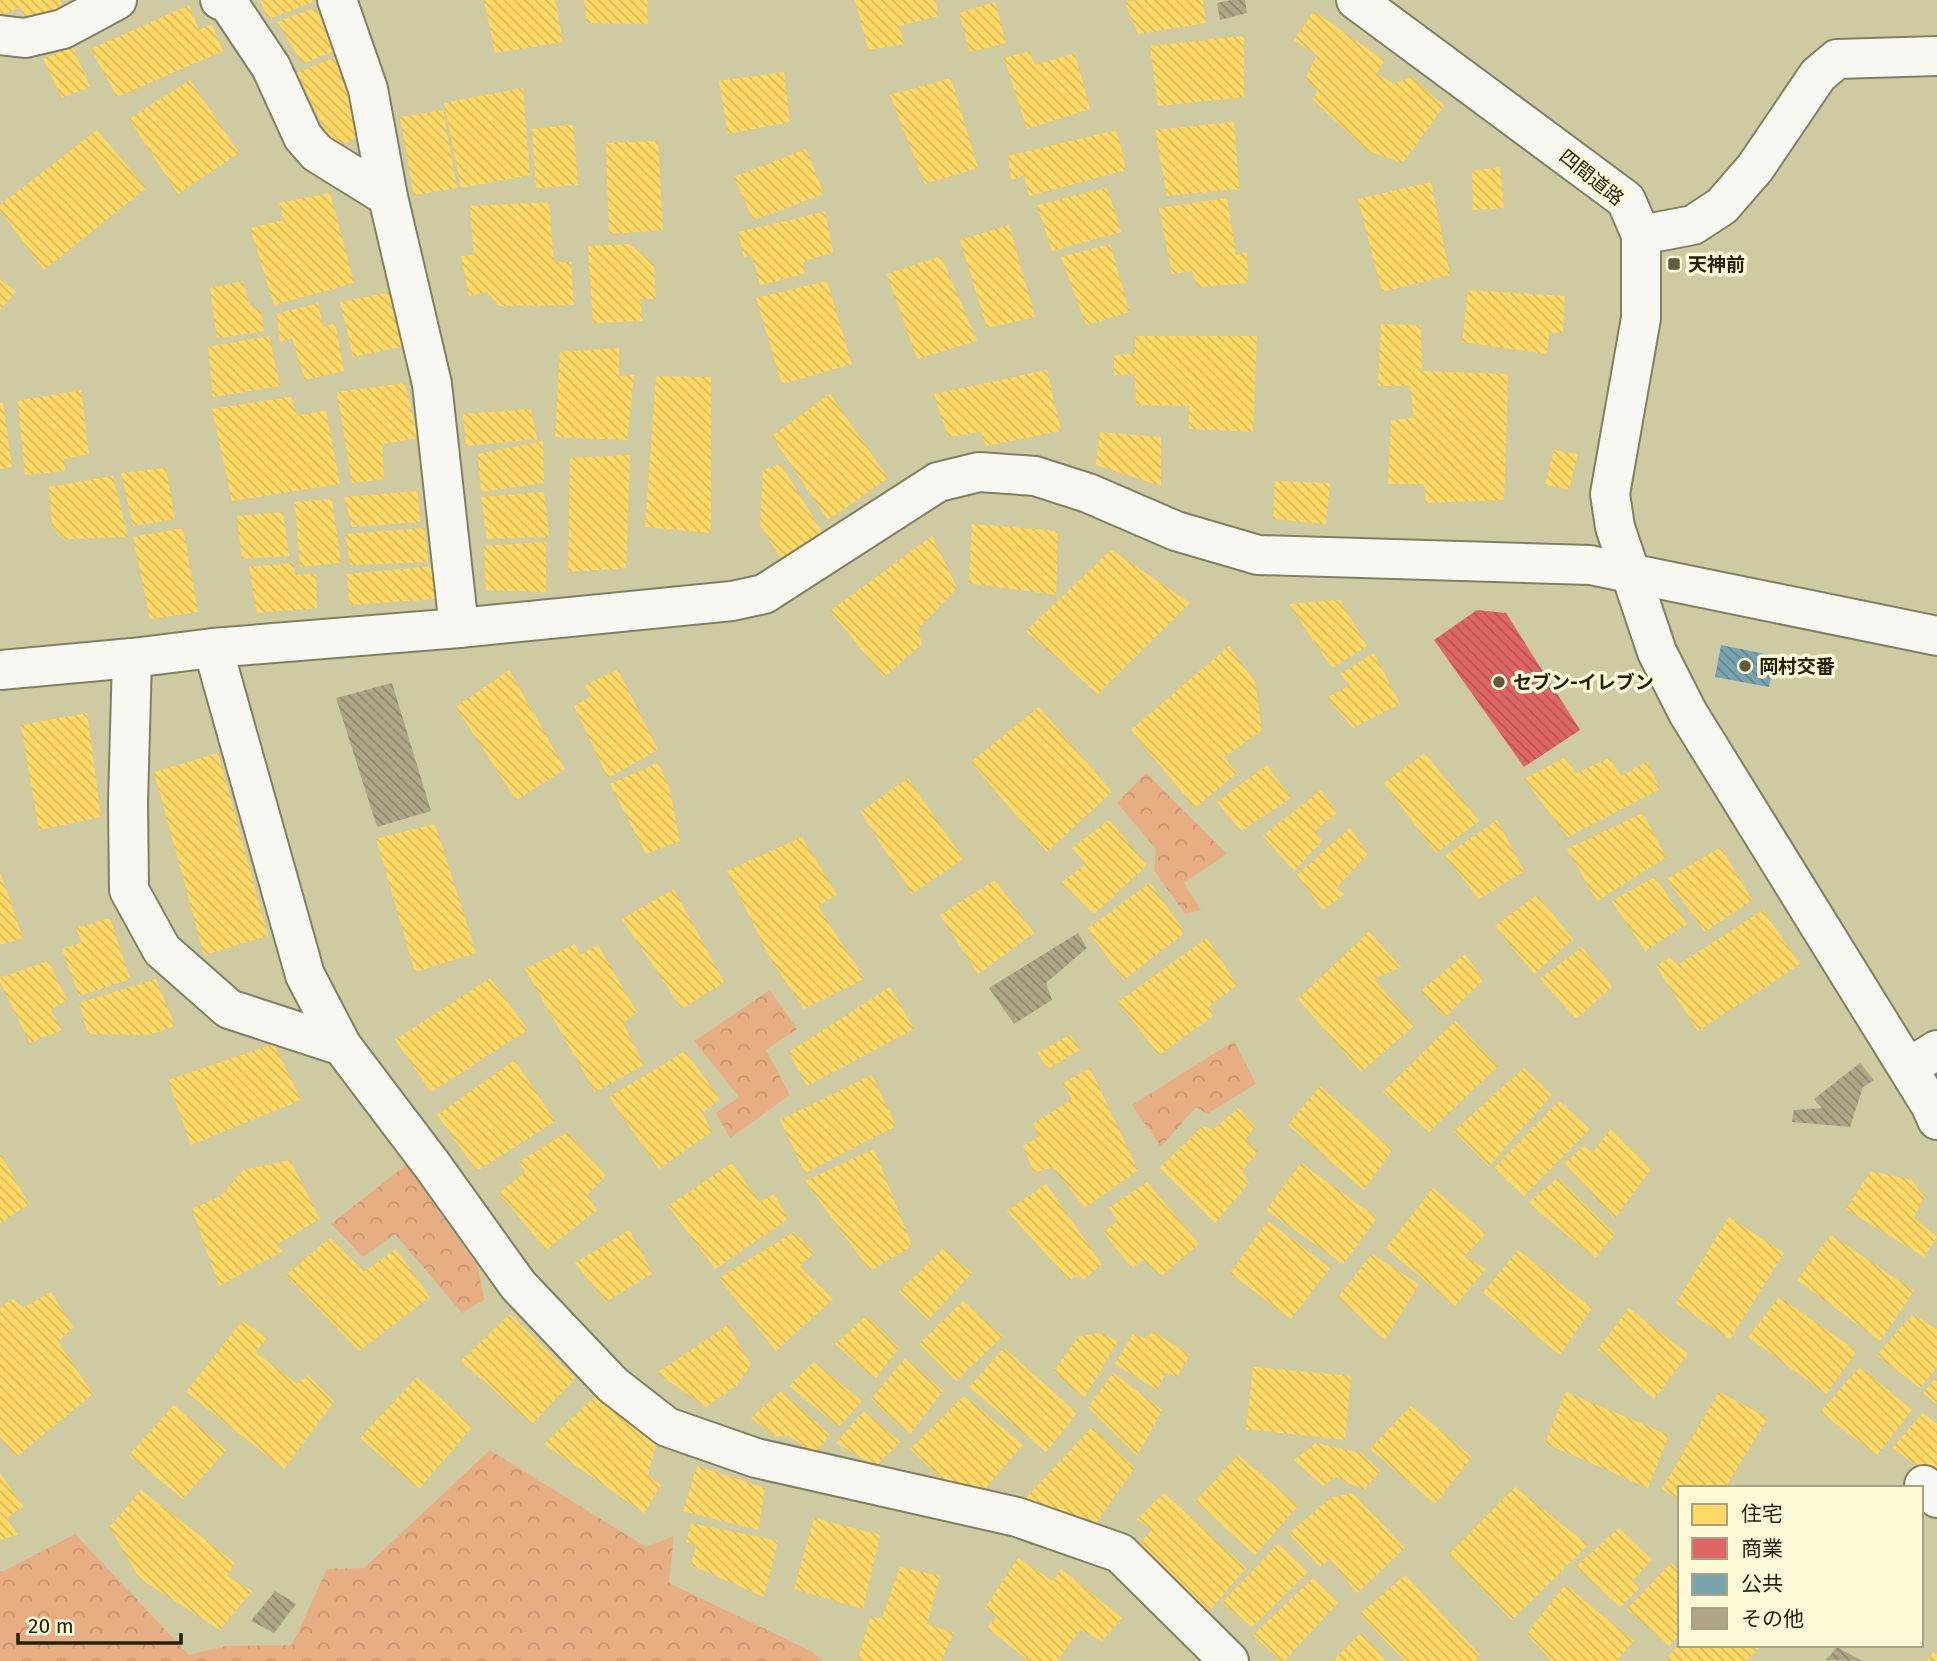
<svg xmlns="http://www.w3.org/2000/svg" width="1937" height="1661" viewBox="0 0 1937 1661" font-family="'Fira Sans','Noto Sans JP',sans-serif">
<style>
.forest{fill:url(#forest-crowns)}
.homes{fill:url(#homes-back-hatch)}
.shops{fill:url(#shops-back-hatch)}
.public{fill:url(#public-back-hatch)}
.building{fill:url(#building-back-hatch)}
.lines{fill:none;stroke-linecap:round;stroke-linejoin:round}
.minor-casing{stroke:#817f62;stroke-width:42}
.minor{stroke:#f8f7f1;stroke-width:38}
.poi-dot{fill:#605c3b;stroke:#fcfad6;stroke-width:2.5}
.labels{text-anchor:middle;stroke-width:7;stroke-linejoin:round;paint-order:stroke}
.street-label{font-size:19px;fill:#242103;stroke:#fcfad6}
.poi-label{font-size:19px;font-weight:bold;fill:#242103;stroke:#fcfad6;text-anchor:start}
</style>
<defs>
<pattern id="forest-crowns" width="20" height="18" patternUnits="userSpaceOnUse" patternTransform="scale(1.75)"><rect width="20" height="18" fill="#e8ae83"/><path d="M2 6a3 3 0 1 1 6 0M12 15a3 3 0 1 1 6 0" fill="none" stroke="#c79570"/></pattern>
<pattern id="homes-back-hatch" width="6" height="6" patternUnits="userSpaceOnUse" patternTransform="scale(1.75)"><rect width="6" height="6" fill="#ffd966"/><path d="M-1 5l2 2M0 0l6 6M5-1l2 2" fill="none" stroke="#daba57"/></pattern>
<pattern id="shops-back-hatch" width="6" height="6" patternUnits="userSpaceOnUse" patternTransform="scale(1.75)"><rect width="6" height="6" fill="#e06666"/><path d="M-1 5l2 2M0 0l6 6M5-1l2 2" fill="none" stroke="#b55452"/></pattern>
<pattern id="public-back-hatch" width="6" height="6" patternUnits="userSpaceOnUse" patternTransform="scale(1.75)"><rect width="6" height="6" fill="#76a5af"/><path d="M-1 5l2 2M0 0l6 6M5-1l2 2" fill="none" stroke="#61868c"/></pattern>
<pattern id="building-back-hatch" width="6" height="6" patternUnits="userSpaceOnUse" patternTransform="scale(1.75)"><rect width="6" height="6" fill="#aea686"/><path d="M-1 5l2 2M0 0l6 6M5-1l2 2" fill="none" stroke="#8d876b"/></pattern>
</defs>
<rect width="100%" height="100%" fill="#cecba2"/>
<g class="forest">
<polygon points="1146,773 1227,854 1184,883 1201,910 1185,914 1154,870 1156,849 1117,803"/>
<polygon points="770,990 797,1029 766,1050 790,1095 730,1138 716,1113 739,1097 694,1041"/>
<polygon points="1234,1041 1256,1084 1207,1114 1196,1107 1161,1147 1132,1105"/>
<polygon points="406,1165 478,1267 484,1300 462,1313 395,1234 363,1257 331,1224"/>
<polygon points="490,1450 646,1547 674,1536 669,1583 811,1651 823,1661 0,1661 0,1571 4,1571 75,1534 189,1655 226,1646 292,1645 327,1569 364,1568"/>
</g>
<g class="homes">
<polygon points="0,0 60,0 63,7 26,22 20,7 0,16"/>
<polygon points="260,0 312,0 313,2 268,19"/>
<polygon points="484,0 555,0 563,42 495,53"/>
<polygon points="584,0 647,0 648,24 587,23"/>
<polygon points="855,0 935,0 939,16 899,26 904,44 868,50"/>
<polygon points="1139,0 1203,0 1206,23 1138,34 1125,2"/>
<polygon points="995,2 1006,43 970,52 959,13"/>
<polygon points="189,5 199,30 212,24 223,51 117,97 91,49"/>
<polygon points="315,8 336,50 303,64 277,22"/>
<polygon points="1314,11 1385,61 1376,73 1393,84 1411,77 1444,106 1403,163 1368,151 1312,99 1318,90 1305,79 1317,55 1294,40"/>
<polygon points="1244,36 1244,97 1158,106 1150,46"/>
<polygon points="73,47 90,87 62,98 43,59"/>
<polygon points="1029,51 1035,65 1075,53 1090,109 1027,129 1004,58"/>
<polygon points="338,56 360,110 361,134 335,150 297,73"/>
<polygon points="784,72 790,122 728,134 719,81"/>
<polygon points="951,78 978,168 925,184 890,95"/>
<polygon points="190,80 239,153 178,194 129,119"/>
<polygon points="523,88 530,175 461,188 444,103"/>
<polygon points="443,110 457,188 414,195 400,117"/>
<polygon points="1234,122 1239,189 1167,196 1155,130"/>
<polygon points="573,125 578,185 536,188 532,129"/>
<polygon points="97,130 146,188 44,270 0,210 0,205"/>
<polygon points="1117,130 1126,170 1029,196 1024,175 1011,180 1008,156"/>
<polygon points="658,141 663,230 609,234 606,143"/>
<polygon points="806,149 824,194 753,220 734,177"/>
<polygon points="1500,167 1504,208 1473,210 1472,171"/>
<polygon points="1431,182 1450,275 1382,292 1358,199"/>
<polygon points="1107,188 1121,232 1052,251 1037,205"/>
<polygon points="330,193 354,283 274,305 250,228 284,220 279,203"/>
<polygon points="1227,198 1236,255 1247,252 1248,283 1198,287 1192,271 1172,274 1159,208"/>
<polygon points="549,202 554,262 571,262 574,305 499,306 487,292 469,296 461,256 474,255 470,206"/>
<polygon points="825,212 833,252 803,262 804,274 760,285 752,255 744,258 738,232"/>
<polygon points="1009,225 1035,317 987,328 960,240"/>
<polygon points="629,244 654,264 656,299 640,299 643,321 593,323 588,246"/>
<polygon points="1110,244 1130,312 1086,325 1061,257"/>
<polygon points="941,256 977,341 917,359 887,274"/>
<polygon points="0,279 16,292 0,310"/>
<polygon points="243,281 249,304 261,312 264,331 217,338 210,288"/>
<polygon points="827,281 852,364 782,384 756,298"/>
<polygon points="1468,290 1565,296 1563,332 1549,334 1547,354 1462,342"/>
<polygon points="392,292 405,346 353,357 340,302"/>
<polygon points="318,303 323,327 335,323 344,371 305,380 292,338 280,342 277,314"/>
<polygon points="1381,324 1421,325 1422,371 1508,374 1504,500 1426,503 1424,484 1388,484 1391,420 1414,418 1410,386 1378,386"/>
<polygon points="269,336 280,386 213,397 208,347"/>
<polygon points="1135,336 1257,336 1253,432 1189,429 1189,406 1136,405 1135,374 1114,375 1114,355 1135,354"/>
<polygon points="619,348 619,376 634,375 627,440 555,437 560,352"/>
<polygon points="1047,370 1061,431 986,446 981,432 948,437 934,394"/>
<polygon points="656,376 711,377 711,533 645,527"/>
<polygon points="405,383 418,438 382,444 384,479 352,483 337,392"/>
<polygon points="81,390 89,454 64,459 65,471 25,475 18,401"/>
<polygon points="830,394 888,478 828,520 772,436"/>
<polygon points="291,397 297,416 326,410 340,484 232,501 212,409"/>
<polygon points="3,402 12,467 0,469 0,403"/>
<polygon points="531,409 537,439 466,446 463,414"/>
<polygon points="1100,432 1161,437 1161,486 1096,465"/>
<polygon points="543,441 544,483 481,492 478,454"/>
<polygon points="1554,450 1578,454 1569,489 1545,485"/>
<polygon points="630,455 626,568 568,572 570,458"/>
<polygon points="781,464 823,534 782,560 760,525 763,470"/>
<polygon points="166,468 175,519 133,526 121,473"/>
<polygon points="113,476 128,537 64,539 52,527 49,487"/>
<polygon points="1275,481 1330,483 1326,524 1273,519"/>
<polygon points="418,491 420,522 352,527 344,497"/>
<polygon points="544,492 549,537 487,539 481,497"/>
<polygon points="332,499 341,563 300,567 295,502"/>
<polygon points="283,512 289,556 242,559 237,516"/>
<polygon points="972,524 1058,531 1056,595 969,583"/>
<polygon points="183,528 198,612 150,619 133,537"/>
<polygon points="425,528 428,562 350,565 345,534"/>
<polygon points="932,536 957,588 918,629 922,644 884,677 830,611"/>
<polygon points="546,542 546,592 486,590 484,546"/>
<polygon points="1111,550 1190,603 1098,694 1026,631"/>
<polygon points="293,563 295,575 316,574 317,608 257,613 249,567"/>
<polygon points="432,566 436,599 349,605 347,574"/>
<polygon points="1340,600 1367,646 1332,668 1289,604"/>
<polygon points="1229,646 1255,682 1262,730 1224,757 1237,773 1195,808 1131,730"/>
<polygon points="1374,653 1400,704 1353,728 1327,698 1350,685 1340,674"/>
<polygon points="509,670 565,769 516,800 456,707"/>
<polygon points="618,670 658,750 608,778 574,706 592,696 585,685"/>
<polygon points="1039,707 1112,792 1047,852 971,762"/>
<polygon points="87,713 101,817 39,830 21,725"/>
<polygon points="218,753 268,936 204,955 154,772"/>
<polygon points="1425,753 1479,821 1436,853 1384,783"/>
<polygon points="1564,758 1576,773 1609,758 1622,776 1647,761 1660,789 1568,837 1524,779"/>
<polygon points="658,763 669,787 680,841 646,854 610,784"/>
<polygon points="1267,765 1291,798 1241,831 1217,802"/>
<polygon points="908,778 963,859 912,894 861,812"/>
<polygon points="1321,790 1337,813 1315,831 1322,841 1294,871 1263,836"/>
<polygon points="1643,813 1666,857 1597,901 1567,849"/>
<polygon points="1109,820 1147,865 1094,914 1061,883 1086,864 1072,848"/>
<polygon points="1497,820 1524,871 1479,899 1445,856"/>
<polygon points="435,824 476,953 415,972 376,839"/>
<polygon points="1350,828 1368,854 1336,888 1345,894 1323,910 1297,875"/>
<polygon points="802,837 837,895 818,906 864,979 804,1009 770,958 727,871"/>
<polygon points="1721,847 1752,900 1705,932 1667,879"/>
<polygon points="0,872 23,938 0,945"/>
<polygon points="1655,877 1687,924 1645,951 1612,901"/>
<polygon points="995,880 1034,933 978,974 940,915"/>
<polygon points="1150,883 1185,932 1124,980 1087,929"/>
<polygon points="674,889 724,982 682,1009 622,919"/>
<polygon points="1537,895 1573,939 1534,974 1495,926"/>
<polygon points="1763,910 1800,964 1698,1031 1656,966 1671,957 1678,965"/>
<polygon points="110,918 130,979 79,996 62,949 82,943 76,928"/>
<polygon points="1369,932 1401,967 1374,979 1414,1026 1361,1072 1298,999"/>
<polygon points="1207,938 1237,985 1209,1006 1213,1016 1159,1055 1118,1002"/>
<polygon points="575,944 580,955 598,945 637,1012 623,1023 644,1065 595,1092 525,969"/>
<polygon points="1582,947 1612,987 1576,1019 1540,979"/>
<polygon points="1465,954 1483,980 1445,1017 1421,991"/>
<polygon points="48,961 67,1000 51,1010 62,1030 30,1043 0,982 0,978"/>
<polygon points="490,978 528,1030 431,1092 395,1040"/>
<polygon points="156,979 175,1026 149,1035 88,1034 79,1003"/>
<polygon points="890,987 914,1029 807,1086 789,1052"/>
<polygon points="1455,1021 1498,1066 1429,1132 1383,1092"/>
<polygon points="1070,1035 1081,1049 1048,1069 1037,1053"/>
<polygon points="274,1044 301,1100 191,1145 168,1080"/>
<polygon points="685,1051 720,1099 702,1113 712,1132 659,1169 609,1097"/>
<polygon points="515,1060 555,1121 477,1171 437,1115"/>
<polygon points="1090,1068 1138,1170 1085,1208 1053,1167 1034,1173 1023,1146 1040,1136 1033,1124 1072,1099 1062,1084"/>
<polygon points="1524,1068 1552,1095 1489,1166 1454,1131"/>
<polygon points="872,1075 896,1126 805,1173 780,1120"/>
<polygon points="1320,1086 1392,1150 1364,1190 1288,1125"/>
<polygon points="1559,1101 1590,1129 1524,1196 1494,1168"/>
<polygon points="1238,1108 1255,1127 1245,1139 1258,1152 1242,1172 1249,1183 1215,1223 1160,1168 1203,1126 1213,1130"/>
<polygon points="1611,1129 1651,1169 1615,1218 1564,1164 1584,1146 1592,1153"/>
<polygon points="567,1132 606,1176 587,1195 597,1210 546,1250 499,1193 525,1172 519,1162"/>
<polygon points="874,1149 912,1246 870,1271 805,1181"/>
<polygon points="0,1153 29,1204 0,1223"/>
<polygon points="290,1160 320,1219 276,1245 283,1251 219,1286 192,1209 221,1196 243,1170"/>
<polygon points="732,1163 760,1203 774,1194 788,1219 715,1269 668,1206"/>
<polygon points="1301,1163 1377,1218 1343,1264 1266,1210"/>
<polygon points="1871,1171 1912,1180 1924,1197 1914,1218 1937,1237 1924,1257 1846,1209"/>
<polygon points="1558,1178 1615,1234 1595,1258 1528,1203"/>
<polygon points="1147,1182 1199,1244 1161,1276 1144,1260 1132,1268 1103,1232 1118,1221 1109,1208"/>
<polygon points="1046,1184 1102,1264 1083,1280 1077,1273 1070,1281 1007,1211"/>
<polygon points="1433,1188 1486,1234 1464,1256 1486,1269 1455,1306 1386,1248"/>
<polygon points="1729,1217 1784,1253 1730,1339 1676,1303"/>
<polygon points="1268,1221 1330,1268 1291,1319 1230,1273"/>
<polygon points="629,1230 653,1273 606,1302 575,1263"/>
<polygon points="794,1232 814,1253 799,1266 833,1299 776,1351 719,1278"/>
<polygon points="1831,1235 1914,1291 1880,1341 1797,1280"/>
<polygon points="330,1238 364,1272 396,1249 430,1297 359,1351 286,1275"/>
<polygon points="943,1248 972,1273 928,1320 899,1292"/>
<polygon points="1518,1250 1592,1308 1560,1355 1483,1293"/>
<polygon points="1372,1254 1419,1284 1385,1340 1338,1297"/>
<polygon points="51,1292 73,1327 58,1342 93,1394 16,1457 0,1436 0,1308 13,1299 23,1308"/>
<polygon points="1779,1297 1857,1351 1826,1394 1748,1337"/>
<polygon points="963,1301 1003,1336 956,1381 919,1344"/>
<polygon points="1629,1308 1688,1354 1654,1399 1598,1349"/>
<polygon points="510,1314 575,1378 532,1424 461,1361"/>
<polygon points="1913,1314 1937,1330 1937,1367 1920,1388 1877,1355"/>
<polygon points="866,1316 899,1348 875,1379 835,1344"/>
<polygon points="242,1321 268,1338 255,1352 297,1384 308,1375 334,1402 284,1469 186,1392"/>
<polygon points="728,1325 751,1365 736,1386 706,1407 657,1373"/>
<polygon points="1152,1331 1190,1355 1177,1377 1166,1373 1157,1390 1115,1364 1133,1334 1147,1339"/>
<polygon points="1101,1333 1118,1341 1084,1398 1054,1371 1079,1336"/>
<polygon points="1004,1348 1077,1413 1046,1452 969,1387"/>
<polygon points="905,1358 943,1391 910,1434 871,1399"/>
<polygon points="814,1362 862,1401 839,1427 789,1386"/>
<polygon points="1253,1367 1351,1376 1345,1440 1246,1429"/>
<polygon points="1860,1367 1912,1410 1877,1455 1820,1412"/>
<polygon points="1113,1373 1162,1410 1137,1456 1088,1407"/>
<polygon points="417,1377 472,1427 419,1489 360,1438"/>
<polygon points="1937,1377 1937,1404 1923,1393"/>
<polygon points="601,1391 658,1437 648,1476 661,1485 644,1513 544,1444"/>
<polygon points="781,1391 830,1435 814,1453 787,1435 776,1437 751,1418"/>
<polygon points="1566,1392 1669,1435 1648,1488 1545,1443"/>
<polygon points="1719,1392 1768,1418 1725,1488 1680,1488 1680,1501 1662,1489"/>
<polygon points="964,1396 1023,1445 983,1491 945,1482 910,1449"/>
<polygon points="174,1405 226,1450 183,1499 129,1455"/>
<polygon points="1411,1406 1472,1457 1435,1504 1370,1449"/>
<polygon points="864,1411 900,1442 876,1466 836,1443"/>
<polygon points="1923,1413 1937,1424 1937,1480 1892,1448"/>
<polygon points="1092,1427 1135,1468 1096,1523 1023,1501"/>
<polygon points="1316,1443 1361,1453 1380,1471 1364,1490 1336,1477 1323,1486 1294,1460"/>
<polygon points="1238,1455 1298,1506 1255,1555 1196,1501"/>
<polygon points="697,1466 765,1488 758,1530 683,1511"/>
<polygon points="0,1473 23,1506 7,1518 18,1535 0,1540"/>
<polygon points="1515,1487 1588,1545 1512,1620 1449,1554"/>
<polygon points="141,1490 235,1563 227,1576 252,1591 220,1630 139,1578 110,1527"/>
<polygon points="1164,1493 1246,1568 1206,1615 1137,1546 1152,1530 1137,1519"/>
<polygon points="1352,1493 1405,1548 1357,1593 1330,1559 1320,1567 1289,1533 1331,1498"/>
<polygon points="814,1518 880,1535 863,1609 794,1589"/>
<polygon points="691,1523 778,1541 764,1597 691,1565 696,1545 686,1542"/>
<polygon points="1619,1528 1652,1560 1632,1581 1640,1588 1620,1607 1575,1567"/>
<polygon points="1278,1544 1308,1572 1252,1627 1222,1603"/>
<polygon points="1018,1558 1053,1581 1061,1569 1122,1618 1102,1641 1080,1630 1057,1661 1029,1661 987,1628 997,1616 985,1608"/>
<polygon points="1671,1563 1680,1571 1680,1634 1669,1646 1627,1609"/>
<polygon points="900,1567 940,1576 927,1624 954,1633 941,1661 865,1661 858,1658 870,1618 882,1618"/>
<polygon points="1405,1575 1480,1655 1475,1661 1405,1661 1360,1614"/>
<polygon points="1313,1578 1338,1603 1284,1661 1281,1661 1253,1635"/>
<polygon points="1565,1585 1634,1641 1616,1661 1552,1661 1527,1634"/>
<polygon points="1361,1633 1385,1659 1383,1661 1333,1661"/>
<polygon points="1679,1645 1758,1645 1760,1647 1746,1661 1671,1661 1667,1657"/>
<polygon points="1933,1652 1937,1655 1937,1661 1928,1661"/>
</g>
<polygon class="shops" points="1477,610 1506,613 1580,730 1524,767 1434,640"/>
<polygon class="public" points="1721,645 1775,656 1769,687 1715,677"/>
<g class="building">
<polygon points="1232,0 1245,0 1247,13 1220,20 1217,3"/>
<polygon points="392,683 431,811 377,827 336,698"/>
<polygon points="1078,933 1087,948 1046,983 1052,1000 1014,1024 989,988"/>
<polygon points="1860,1063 1874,1080 1863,1087 1850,1127 1792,1122 1794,1110 1822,1108 1814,1099"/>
<polygon points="275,1591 296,1604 274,1633 251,1621"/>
<polygon points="1837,1647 1862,1661 1826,1660"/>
</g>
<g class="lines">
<defs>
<g id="minor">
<polyline points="220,0 229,4 271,67 303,137 317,153 388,197"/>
<polyline points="337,0 368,89 388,197 432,384 459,628"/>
<polyline points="1356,0 1626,200 1641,235 1641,318 1610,494 1615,527 1657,652 1688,713 1931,1106 1937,1120"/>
<polyline points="0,35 25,38 63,29 117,0"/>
<polyline points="1641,235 1693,225 1722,206 1755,168 1818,75 1837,59 1937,56"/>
<polyline points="213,648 305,975 342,1046 432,1165 518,1285 613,1385 667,1427 756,1458 1017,1517 1120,1553 1229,1661"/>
<polyline points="132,658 128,802 129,890 162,950 229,1009 342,1046"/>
<polyline points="0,670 132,658 213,648 459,628 732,601 764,594 938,482 979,472 1035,476 1088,493 1176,531 1258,555 1590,565 1937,636"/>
<polyline points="1908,1068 1937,1050"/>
<polyline points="1924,1485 1937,1498"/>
</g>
</defs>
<use href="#minor" class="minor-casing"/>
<use href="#minor" class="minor"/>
</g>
<g class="poi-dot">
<rect x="1667" y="257" width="14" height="14" rx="3.5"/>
<circle cx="1745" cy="666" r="7"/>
<circle cx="1499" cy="682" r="7"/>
</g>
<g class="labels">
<g class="street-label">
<text transform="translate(1592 177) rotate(39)" y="7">四間道路</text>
</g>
<g class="poi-label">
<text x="1688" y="271">天神前</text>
<text x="1759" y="673">岡村交番</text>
<text x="1513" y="689">セブン-イレブン</text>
</g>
</g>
<rect x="1678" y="1486" width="245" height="161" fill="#fcfad6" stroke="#a6a382" stroke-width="2"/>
<rect x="1692" y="1504" width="35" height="21" fill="#ffd966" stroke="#a6a382" stroke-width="2"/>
<text x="1741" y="1521" font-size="21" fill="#242103">住宅</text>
<rect x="1692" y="1538" width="35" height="21" fill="#e06666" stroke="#a6a382" stroke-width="2"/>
<text x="1741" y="1556" font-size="21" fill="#242103">商業</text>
<rect x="1692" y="1574" width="35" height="21" fill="#76a5af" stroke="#a6a382" stroke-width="2"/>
<text x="1741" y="1591" font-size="21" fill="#242103">公共</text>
<rect x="1692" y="1608" width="35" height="21" fill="#aea686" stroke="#a6a382" stroke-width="2"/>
<text x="1741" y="1626" font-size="21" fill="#242103">その他</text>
<path d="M18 1633v10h163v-10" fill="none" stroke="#242103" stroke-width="3.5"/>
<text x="28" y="1633" font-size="21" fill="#242103" stroke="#fcfad6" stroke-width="5" paint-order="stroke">20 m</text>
</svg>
